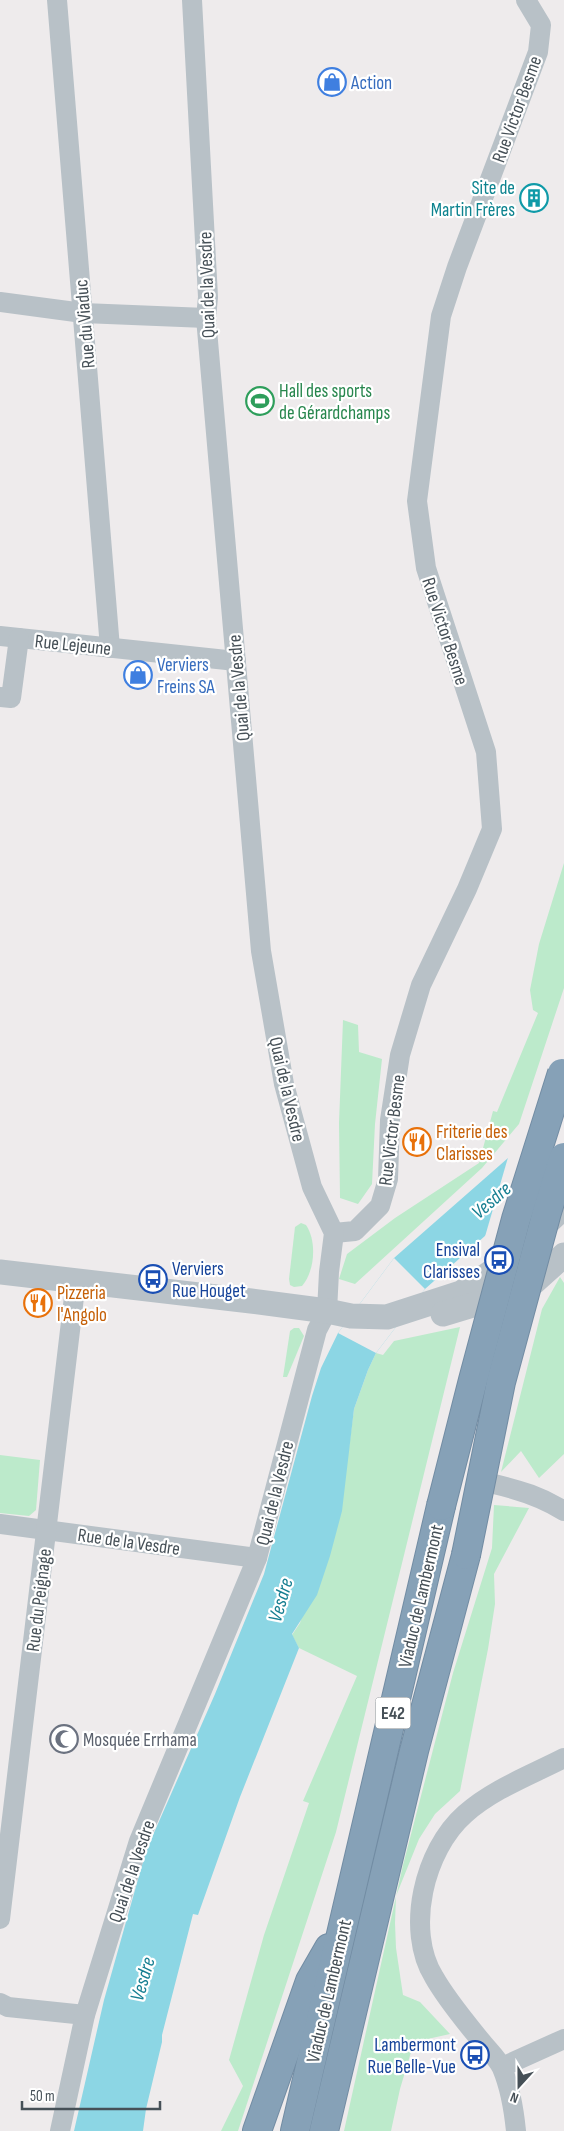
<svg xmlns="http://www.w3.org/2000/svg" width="564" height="2131" viewBox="0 0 564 2131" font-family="'Sofia Sans Condensed',sans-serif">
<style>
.green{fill:#bceacb}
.water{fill:#8cd6e4}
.pier{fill:#eeebec}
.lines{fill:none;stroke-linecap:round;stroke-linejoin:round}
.motorway-casing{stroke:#728ca3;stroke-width:30}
.minor{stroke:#b8c1c7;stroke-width:20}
.tertiary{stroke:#b8c1c7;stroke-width:25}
.motorway{stroke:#86a1b7;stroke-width:28}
.motorway-bridge-casing{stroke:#728ca3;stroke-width:30;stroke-linecap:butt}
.motorway-bridge{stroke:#86a1b7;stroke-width:28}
.labels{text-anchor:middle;stroke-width:4.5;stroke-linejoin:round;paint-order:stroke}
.shield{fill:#fff;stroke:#7e8489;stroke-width:1}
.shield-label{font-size:18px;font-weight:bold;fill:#465057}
.shop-label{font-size:19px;fill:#366cbe;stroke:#fff;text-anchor:start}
.street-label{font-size:19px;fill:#465057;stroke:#fff}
.culture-label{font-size:19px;fill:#0d838f;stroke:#fff;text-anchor:end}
.leisure-label{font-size:19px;fill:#27864d;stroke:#fff;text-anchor:start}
.food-label{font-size:19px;fill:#c56008;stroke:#fff;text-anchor:start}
.transit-label{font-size:19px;fill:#164399;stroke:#fff;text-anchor:end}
.worship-label{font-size:19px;fill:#5b616d;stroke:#fff;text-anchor:start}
.water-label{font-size:20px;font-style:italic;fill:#177f92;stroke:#fff}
</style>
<rect width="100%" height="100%" fill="#eeebec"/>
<g class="green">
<polygon points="564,863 564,988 519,1124 482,1168 355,1284 339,1279 347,1254 395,1218 479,1163 493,1111 497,1112 538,1013 533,1010 530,990 539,944"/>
<polygon points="343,1020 358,1025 359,1052 382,1059 375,1124 372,1184 358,1204 340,1198 339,1123"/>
<path d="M 301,1223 L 306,1225 C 317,1241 315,1271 302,1286 L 294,1287 L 290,1285 L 289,1279 L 295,1227 Z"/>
<polygon points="560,1277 564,1283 564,1454 539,1478 521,1451 501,1472 542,1309"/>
<polygon points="460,1327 336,1832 238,2131 221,2131 243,2086 229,2060 264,1935 309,1803 303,1801 357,1676 299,1648 292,1635 300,1623 349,1447 354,1409 368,1370 376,1353 383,1355 394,1341"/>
<polygon points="294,1328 299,1328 304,1336 287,1377 283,1377 290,1331"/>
<polygon points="0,1455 40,1460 36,1510 29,1516 0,1513"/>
<polygon points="494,1505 529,1508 494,1574 495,1604 488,1649 460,1791 435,1814 419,1839 396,1896 395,1923 396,1948 403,1995 420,2002 450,2034 414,2042 400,2089 391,2131 344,2131 403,1865 453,1673 492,1548"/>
</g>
<polygon class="water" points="564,1109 494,1228 425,1289 376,1353 368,1370 354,1409 342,1511 330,1556 317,1595 292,1634 299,1648 240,1797 198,1915 193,1914 162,2035 162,2042 146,2109 143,2131 74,2131 104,2000 146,1851 215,1694 264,1574 312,1396 321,1368 338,1333 394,1258"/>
<g class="pier">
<polygon points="564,1107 564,1172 484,1240 509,1154"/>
<polygon points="394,1258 425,1289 376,1353 338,1333"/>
</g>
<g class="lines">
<defs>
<g id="motorway">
<polyline points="257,2131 310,1981 329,1948"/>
<polyline points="295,2131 441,1506"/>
<polyline points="324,2131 414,1751 466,1555"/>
</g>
</defs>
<use href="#motorway" class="motorway-casing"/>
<g class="minor">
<polyline points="57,0 110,648"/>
<polyline points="0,302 83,313 206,318"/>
<polyline points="0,636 236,661"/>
<polyline points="0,697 11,698 19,638"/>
<polyline points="334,1233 355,1231 380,1206 388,1179 390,1120 400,1055 421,985 467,889 492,829 486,752 426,568 417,501 441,316 457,267 538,52 541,25 526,0"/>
<path d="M 494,1484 C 520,1490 542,1497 564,1511"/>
<polyline points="0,1524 257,1558"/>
<polyline points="0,1919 76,1280"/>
<polyline points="0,2003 8,2007 85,2015"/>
<polyline points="502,2067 564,2039"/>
<polyline points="60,2131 85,2015 139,1841 257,1558 317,1330 327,1311 329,1272 334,1233 312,1187 284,1084 261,951 206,318 208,297 192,0"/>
<path d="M 516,2131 C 514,2111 510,2087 502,2068 C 498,2059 488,2050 481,2041 C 465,2021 447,2000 434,1977 C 405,1930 424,1850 465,1814 C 493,1789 531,1775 564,1758"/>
</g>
<g class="tertiary">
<polyline points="0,1272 251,1301 327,1311 351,1316 387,1317 461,1293 503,1264 564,1207"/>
<polyline points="443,1314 476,1304 505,1303 534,1282 564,1255"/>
</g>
<use href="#motorway" class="motorway"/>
<defs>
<g id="motorway-bridge">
<polyline points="441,1506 473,1380 516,1219 562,1073"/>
<polyline points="466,1555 501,1382 547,1212 564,1157"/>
</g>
</defs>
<use href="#motorway-bridge" class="motorway-bridge-casing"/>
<use href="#motorway-bridge" class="motorway-bridge"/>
</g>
<defs>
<symbol id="shop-ring" viewBox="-11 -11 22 22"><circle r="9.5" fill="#fff" stroke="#3f7fe0" stroke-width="1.5"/><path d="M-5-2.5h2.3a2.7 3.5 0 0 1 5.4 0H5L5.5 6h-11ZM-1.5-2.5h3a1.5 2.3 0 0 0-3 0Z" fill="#3f7fe0"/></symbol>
<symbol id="building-ring" viewBox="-11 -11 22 22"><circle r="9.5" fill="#fff" stroke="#0f9aa8" stroke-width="1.5"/><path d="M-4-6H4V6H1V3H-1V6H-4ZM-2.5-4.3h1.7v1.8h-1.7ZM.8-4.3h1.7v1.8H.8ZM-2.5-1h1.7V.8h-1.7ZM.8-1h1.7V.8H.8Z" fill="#0f9aa8"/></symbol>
<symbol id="stadium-ring" viewBox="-11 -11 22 22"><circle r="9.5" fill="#fff" stroke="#2e9e5b" stroke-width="1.5"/><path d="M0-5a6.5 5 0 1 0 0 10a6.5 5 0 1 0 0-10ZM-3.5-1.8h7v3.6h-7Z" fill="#2e9e5b"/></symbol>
<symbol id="restaurant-ring" viewBox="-11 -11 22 22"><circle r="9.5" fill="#fff" stroke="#e8710a" stroke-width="1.5"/><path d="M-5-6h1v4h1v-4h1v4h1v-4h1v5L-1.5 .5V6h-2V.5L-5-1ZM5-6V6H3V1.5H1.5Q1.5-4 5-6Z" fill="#e8710a"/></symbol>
<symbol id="bus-ring" viewBox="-11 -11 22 22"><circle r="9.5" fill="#fff" stroke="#1a4fb4" stroke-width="1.5"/><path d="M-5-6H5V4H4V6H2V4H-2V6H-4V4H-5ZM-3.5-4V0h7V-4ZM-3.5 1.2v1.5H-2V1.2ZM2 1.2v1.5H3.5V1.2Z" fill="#1a4fb4"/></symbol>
<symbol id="mosque-ring" viewBox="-11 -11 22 22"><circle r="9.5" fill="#fff" stroke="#6b7280" stroke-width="1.5"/><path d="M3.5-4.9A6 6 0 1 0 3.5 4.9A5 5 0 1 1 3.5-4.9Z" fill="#6b7280"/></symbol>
</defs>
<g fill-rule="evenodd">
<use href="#shop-ring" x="316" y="66" width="32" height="32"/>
<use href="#building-ring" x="518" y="182" width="32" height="32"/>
<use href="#stadium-ring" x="244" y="385" width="32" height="32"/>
<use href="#shop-ring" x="122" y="659" width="32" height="32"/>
<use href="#restaurant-ring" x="401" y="1126" width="32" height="32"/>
<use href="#bus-ring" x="483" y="1244" width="32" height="32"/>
<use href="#bus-ring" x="137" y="1263" width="32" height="32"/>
<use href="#restaurant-ring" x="22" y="1287" width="32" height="32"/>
<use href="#mosque-ring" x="48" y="1723" width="32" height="32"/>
<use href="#bus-ring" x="459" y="2039" width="32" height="32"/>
</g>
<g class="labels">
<rect class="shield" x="375.5" y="1697.5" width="35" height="31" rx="4"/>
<g class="shield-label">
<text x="393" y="1719">E42</text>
</g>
<g class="shop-label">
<text x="351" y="89">Action</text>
<text x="157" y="671">Verviers<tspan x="157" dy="22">Freins SA</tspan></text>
</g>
<g class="street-label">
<text transform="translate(516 109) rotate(-70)" y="7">Rue Victor Besme</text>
<text transform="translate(206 285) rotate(-92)" y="7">Quai de la Vesdre</text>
<text transform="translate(84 324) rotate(-95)" y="7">Rue du Viaduc</text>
<text transform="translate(446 631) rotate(72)" y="7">Rue Victor Besme</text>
<text transform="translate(73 644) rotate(6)" y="7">Rue Lejeune</text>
<text transform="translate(238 688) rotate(-95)" y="7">Quai de la Vesdre</text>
<text transform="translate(288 1089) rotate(77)" y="7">Quai de la Vesdre</text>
<text transform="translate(391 1130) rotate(-83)" y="7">Rue Victor Besme</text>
<text transform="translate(274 1493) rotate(-76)" y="7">Quai de la Vesdre</text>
<text transform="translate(129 1541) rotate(8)" y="7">Rue de la Vesdre</text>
<text transform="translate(420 1596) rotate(-77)" y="7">Viaduc de Lambermont</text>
<text transform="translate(38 1600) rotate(-83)" y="7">Rue du Peignage</text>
<text transform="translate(131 1871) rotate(-71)" y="7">Quai de la Vesdre</text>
<text transform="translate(328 1991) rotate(-77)" y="7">Viaduc de Lambermont</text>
</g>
<g class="culture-label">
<text x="515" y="194">Site de<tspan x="515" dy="22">Martin Frères</tspan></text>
</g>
<g class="leisure-label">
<text x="279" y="397">Hall des sports<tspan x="279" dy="22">de Gérardchamps</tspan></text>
</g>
<g class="food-label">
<text x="436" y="1138">Friterie des<tspan x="436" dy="22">Clarisses</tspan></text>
<text x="57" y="1299">Pizzeria<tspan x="57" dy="22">l'Angolo</tspan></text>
</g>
<g class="transit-label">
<text x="480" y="1256">Ensival<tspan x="480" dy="22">Clarisses</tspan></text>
<text x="172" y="1275" text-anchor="start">Verviers<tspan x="172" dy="22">Rue Houget</tspan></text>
<text x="456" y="2051">Lambermont<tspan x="456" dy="22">Rue Belle-Vue</tspan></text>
</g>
<g class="worship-label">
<text x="83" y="1746">Mosquée Errhama</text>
</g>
<g class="water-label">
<text transform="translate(491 1200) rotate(-41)" y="7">Vesdre</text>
<text transform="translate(280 1600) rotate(-74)" y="7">Vesdre</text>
<text transform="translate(142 1979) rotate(-74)" y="7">Vesdre</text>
</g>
</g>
<g transform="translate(519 2086) rotate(201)" stroke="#ffffff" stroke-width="4" paint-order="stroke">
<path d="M0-4L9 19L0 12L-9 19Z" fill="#465057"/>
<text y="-8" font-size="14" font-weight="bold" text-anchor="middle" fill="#465057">N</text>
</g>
<path d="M22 2101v8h138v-8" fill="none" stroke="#465057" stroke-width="2.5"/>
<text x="30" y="2101" font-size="15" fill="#465057" stroke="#ffffff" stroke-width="4" paint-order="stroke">50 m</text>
</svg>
